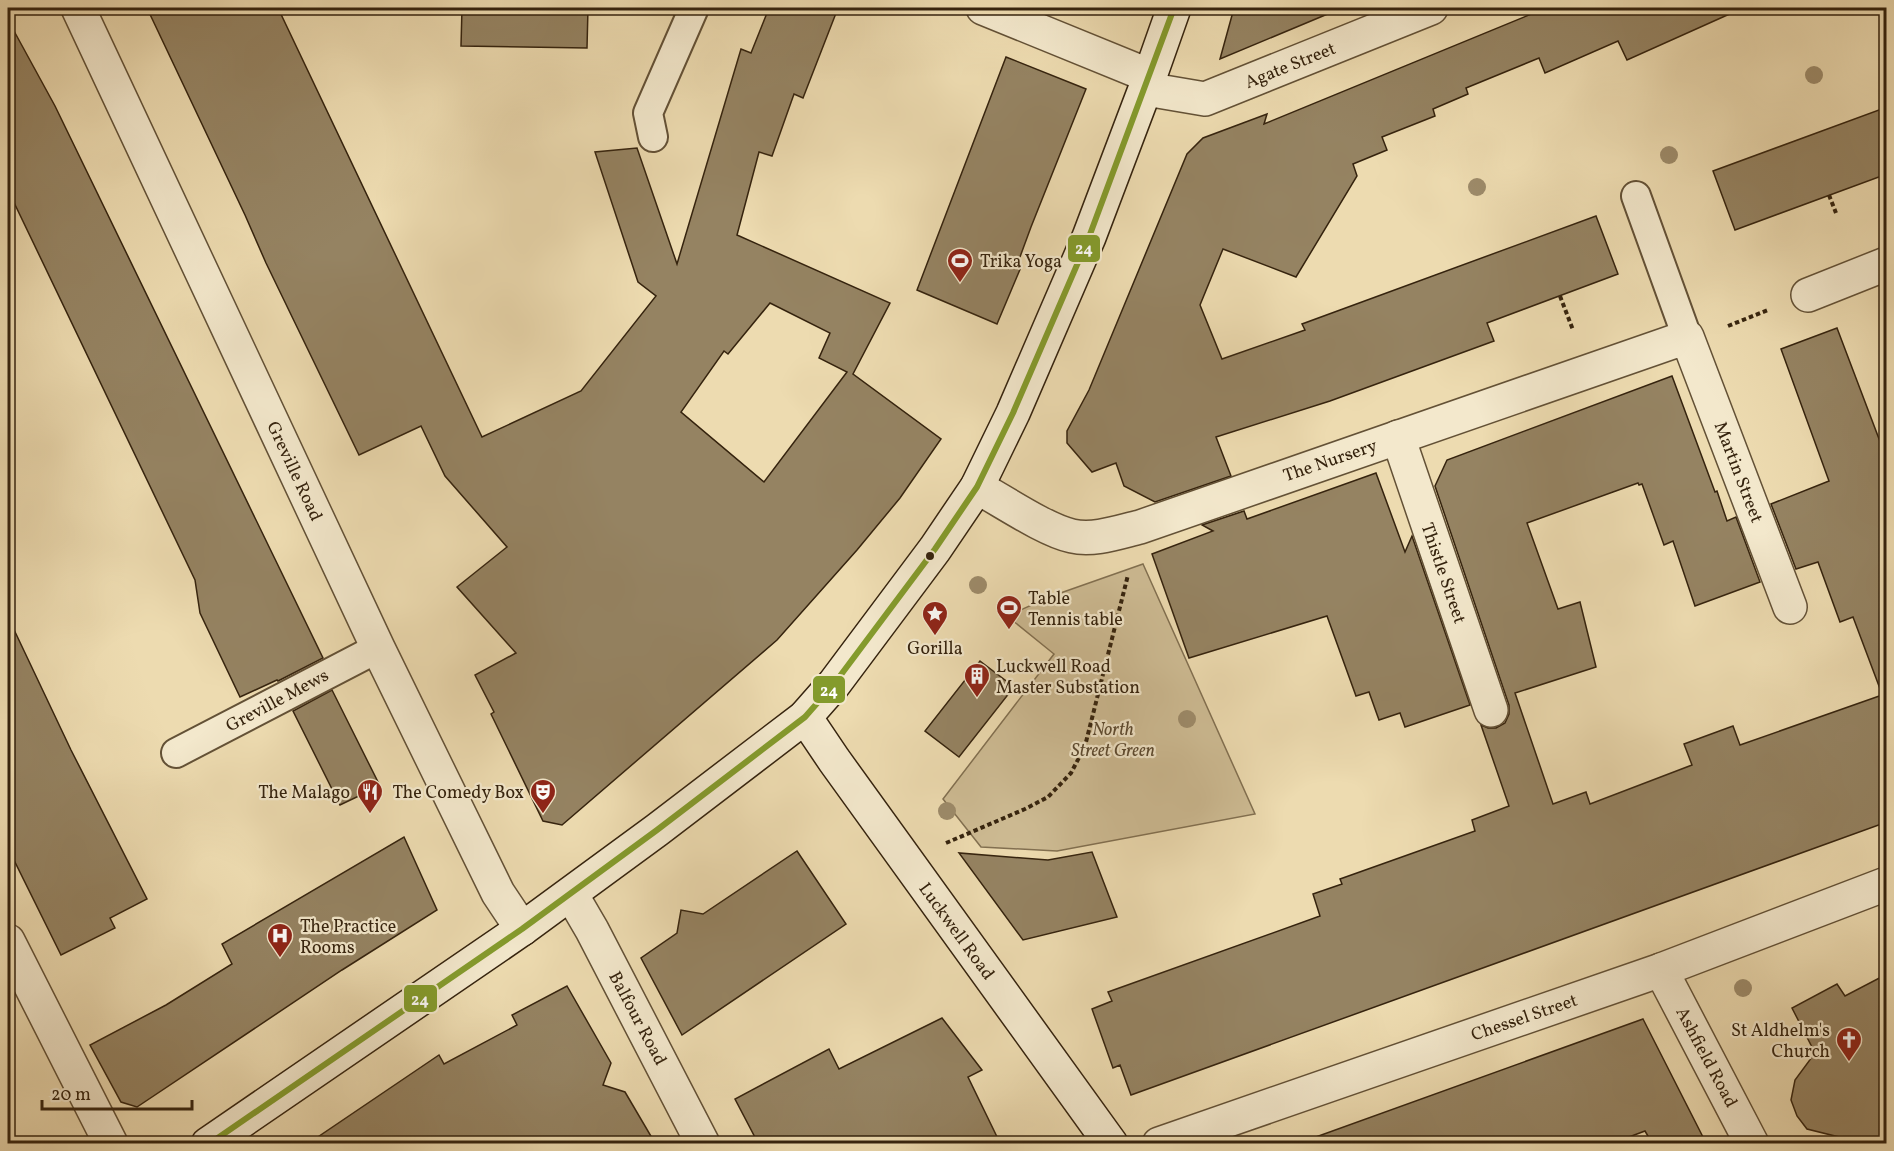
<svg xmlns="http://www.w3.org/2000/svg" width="1894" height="1151" viewBox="0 0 1894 1151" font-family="Vollkorn,serif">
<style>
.green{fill:#cebc94;stroke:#827051;stroke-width:1.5}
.building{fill:#958362;stroke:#35230e;stroke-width:1.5;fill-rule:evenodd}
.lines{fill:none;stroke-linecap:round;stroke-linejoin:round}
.lane-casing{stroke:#635136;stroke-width:32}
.street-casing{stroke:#635136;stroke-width:36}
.secondary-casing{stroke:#35230e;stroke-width:36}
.path{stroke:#35230e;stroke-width:4;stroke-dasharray:4.5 3;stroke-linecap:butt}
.lane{stroke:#f3e8cc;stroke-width:28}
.street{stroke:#f3e8cc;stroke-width:33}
.secondary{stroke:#f3e8cc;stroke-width:33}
.bus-1-casing{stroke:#f3e8cc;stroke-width:10}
.bus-1{stroke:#849b2c;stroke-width:6}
.tree{fill:#9d8b6a}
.bus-dot{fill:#35230e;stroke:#f3e8cc;stroke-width:2}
.labels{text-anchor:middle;stroke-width:4.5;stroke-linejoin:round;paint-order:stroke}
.street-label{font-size:18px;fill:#35230e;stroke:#f3e8cc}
.poi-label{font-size:18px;fill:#35230e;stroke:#f3e8cc;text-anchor:start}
.park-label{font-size:18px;font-style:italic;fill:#5b4930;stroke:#f3e8cc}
.line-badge{stroke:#f3e8cc;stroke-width:2}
.badge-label{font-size:16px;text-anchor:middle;font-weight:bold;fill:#fff}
</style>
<rect width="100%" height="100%" fill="#eddbb0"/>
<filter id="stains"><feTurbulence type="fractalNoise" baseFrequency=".00333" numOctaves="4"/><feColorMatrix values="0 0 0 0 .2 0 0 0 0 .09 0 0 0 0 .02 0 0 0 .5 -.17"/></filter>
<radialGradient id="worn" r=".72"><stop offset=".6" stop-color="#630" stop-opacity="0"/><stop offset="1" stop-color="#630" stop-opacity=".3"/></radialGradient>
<polygon class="green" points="1143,564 1255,814 1057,851 981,847 943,799 1054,654 1007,616 1052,596"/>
<g class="building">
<path d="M 147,8 L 278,8 L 482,437 L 581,391 L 656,296 L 638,282 L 595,152 L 637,148 L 677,264 L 741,49 L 751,53 L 769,8 L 838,8 L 803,98 L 794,94 L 772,156 L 759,152 L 737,235 L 890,303 L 853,374 L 941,439 L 900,498 L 857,550 L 777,640 L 562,825 L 543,821 L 491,714 L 494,712 L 475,675 L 516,653 L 457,587 L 507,547 L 445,476 L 421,426 L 359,455 L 266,263 L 245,215 ZM 770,303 L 830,333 L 819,358 L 847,372 L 764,482 L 681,412 L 724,351 L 728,354 Z"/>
<polygon points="462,8 588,8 587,48 461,46"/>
<polygon points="1234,8 1342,8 1220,59"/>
<polygon points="1546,8 1743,8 1627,60 1618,41 1545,73 1539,58 1466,88 1468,94 1433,109 1435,116 1382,137 1387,150 1353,164 1357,176 1296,277 1223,249 1200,305 1222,359 1305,330 1302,324 1596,216 1618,274 1487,323 1494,341 1330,401 1216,437 1231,476 1155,502 1124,486 1116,463 1092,472 1067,443 1067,431 1089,390 1187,154 1203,138 1267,114 1264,124"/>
<polygon points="8,20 55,106 323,658 278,681 277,680 240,697 200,613 195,580 8,190"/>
<polygon points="1006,57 1086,89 1031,227 1017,265 1021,267 997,324 917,290"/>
<polygon points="1887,107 1887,174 1735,230 1713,171"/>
<polygon points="1837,328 1887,460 1887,822 1131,1095 1120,1065 1113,1068 1092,1009 1112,1001 1108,992 1320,916 1313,894 1342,884 1340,879 1475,831 1472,820 1509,806 1481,725 1488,728 1496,728 1505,723 1509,714 1509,705 1435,486 1447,460 1672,376 1715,492 1717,491 1727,521 1736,517 1760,582 1695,606 1673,541 1664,545 1642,484 1639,485 1638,483 1527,523 1558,609 1580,602 1596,667 1515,693 1553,804 1586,792 1590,804 1692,765 1684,744 1733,726 1740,745 1885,694 1882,694 1853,617 1840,622 1818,562 1796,569 1771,504 1829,481 1781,349"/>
<polygon points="1376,473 1405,552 1412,536 1470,705 1405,727 1400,713 1379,720 1369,692 1356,696 1327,616 1189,658 1152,554 1213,531 1202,525 1244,511 1247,519"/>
<polygon points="8,617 71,750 147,899 110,918 115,928 61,955 8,848"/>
<polygon points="980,661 1014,687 959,757 925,731"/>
<polygon points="332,690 380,786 340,805 293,711"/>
<polygon points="404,837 437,910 342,970 137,1107 121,1102 90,1045 166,1005 232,964 222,944"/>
<polygon points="797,851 846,924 682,1035 641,958 677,933 681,910 703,914"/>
<polygon points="1092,852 1117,917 1023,940 959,853 1048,860"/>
<polygon points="1887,974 1887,1143 1853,1143 1851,1140 1807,1129 1797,1116 1791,1100 1795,1080 1815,1053 1792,1008 1837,984 1845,996"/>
<polygon points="567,986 611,1063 603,1085 625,1092 655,1143 309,1143 439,1055 444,1064 517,1025 512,1015"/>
<polygon points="942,1018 982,1070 968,1077 1000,1143 758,1143 735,1099 829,1049 839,1069"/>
<polygon points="1643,1019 1706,1143 1652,1143 1645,1131 1613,1143 1314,1143 1313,1138"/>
</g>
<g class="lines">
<defs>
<g id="lane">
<polyline points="653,137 648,113 694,8"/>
<polyline points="1636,196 1687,337"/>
<polyline points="176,753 378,648"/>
</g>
<g id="street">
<polyline points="78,8 378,648 498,893 522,929"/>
<polyline points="983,8 1150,76"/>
<polyline points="1146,89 1205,99 1431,8"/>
<polyline points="1808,295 1886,264"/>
<polyline points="1398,437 1491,710"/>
<path d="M 977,487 C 1003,501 1045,530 1072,536 C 1094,541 1119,532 1140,527 L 1687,337 L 1790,607"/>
<polyline points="571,894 592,930 703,1144"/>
<polyline points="8,941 111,1144"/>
<polyline points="1661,970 1752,1144"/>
<polyline points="1159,1144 1661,970 1886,884"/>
</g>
<g id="secondary">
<polyline points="805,717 834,760 1111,1144"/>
<polyline points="208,1144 522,929 657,830 805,717 834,684 935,549 977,487 1013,413 1089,237 1150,76 1174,8"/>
</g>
</defs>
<use href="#lane" class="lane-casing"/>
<use href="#street" class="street-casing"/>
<use href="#secondary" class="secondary-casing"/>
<g class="path">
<polyline points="1829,195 1836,213"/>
<polyline points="1560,296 1573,330"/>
<polyline points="1728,326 1768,310"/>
<polyline points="946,843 1025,809 1048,797 1071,773 1085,746 1128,575"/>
</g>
<use href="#lane" class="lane"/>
<use href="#street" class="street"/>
<use href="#secondary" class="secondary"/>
<defs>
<polyline id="bus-1" points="209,1144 522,929 657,830 805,717 834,684 935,549 977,487 1013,413 1089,237 1174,8"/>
</defs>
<use href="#bus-1" class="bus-1-casing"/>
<use href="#bus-1" class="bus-1"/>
</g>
<g class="tree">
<circle cx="1814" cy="75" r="9"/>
<circle cx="1669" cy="155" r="9"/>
<circle cx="1477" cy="187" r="9"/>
<circle cx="978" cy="585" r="9"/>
<circle cx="1187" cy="719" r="9"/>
<circle cx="947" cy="811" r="9"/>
<circle cx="1743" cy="988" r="9"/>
</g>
<defs>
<symbol id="stadium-pin" viewBox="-11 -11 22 30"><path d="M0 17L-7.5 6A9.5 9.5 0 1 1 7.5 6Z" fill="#8f2418" stroke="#f3e8cc"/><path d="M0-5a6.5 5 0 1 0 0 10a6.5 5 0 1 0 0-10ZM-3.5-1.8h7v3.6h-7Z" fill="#fff"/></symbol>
<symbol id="sight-pin" viewBox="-11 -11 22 30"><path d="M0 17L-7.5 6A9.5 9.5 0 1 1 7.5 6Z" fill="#8f2418" stroke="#f3e8cc"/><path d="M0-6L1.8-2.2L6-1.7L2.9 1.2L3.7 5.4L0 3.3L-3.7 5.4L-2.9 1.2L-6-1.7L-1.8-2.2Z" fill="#fff"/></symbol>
<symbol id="building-pin" viewBox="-11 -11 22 30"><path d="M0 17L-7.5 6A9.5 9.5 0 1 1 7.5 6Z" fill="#8f2418" stroke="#f3e8cc"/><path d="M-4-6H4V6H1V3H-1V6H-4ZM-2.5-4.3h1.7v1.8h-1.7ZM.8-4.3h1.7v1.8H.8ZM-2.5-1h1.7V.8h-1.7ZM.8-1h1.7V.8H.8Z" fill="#fff"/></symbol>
<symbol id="restaurant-pin" viewBox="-11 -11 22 30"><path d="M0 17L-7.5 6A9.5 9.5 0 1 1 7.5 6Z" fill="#8f2418" stroke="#f3e8cc"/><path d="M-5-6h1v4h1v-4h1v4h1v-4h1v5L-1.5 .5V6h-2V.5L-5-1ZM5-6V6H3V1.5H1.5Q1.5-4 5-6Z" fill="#fff"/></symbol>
<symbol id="theatre-pin" viewBox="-11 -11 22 30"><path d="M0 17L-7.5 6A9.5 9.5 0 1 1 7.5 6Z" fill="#8f2418" stroke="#f3e8cc"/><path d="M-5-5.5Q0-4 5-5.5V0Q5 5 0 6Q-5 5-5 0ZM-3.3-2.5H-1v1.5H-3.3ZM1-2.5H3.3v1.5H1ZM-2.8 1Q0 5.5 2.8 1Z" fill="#fff"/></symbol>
<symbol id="hospital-pin" viewBox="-11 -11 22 30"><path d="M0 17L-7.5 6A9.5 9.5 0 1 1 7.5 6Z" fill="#8f2418" stroke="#f3e8cc"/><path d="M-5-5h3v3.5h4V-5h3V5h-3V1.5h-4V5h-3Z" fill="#fff"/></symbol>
<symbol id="church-pin" viewBox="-11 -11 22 30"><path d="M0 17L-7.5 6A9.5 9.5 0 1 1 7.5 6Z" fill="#8f2418" stroke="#f3e8cc"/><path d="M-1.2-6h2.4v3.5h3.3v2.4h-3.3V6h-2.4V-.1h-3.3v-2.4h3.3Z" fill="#fff"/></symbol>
</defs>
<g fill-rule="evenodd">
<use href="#stadium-pin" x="945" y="246" width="30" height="40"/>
<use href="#stadium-pin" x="994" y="593" width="30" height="40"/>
<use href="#sight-pin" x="920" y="599" width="30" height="40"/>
<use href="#building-pin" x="962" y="661" width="30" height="40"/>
<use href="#restaurant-pin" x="355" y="777" width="30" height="40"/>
<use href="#theatre-pin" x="528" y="777" width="30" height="40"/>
<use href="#hospital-pin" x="265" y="921" width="30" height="40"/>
<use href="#church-pin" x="1834" y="1025" width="30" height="40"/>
</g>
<circle class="bus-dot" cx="930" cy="556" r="5"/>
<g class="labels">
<g class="street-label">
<text transform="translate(1290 65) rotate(-22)" y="6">Agate Street</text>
<text transform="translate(1330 460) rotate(-19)" y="6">The Nursery</text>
<text transform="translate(295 471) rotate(65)" y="6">Greville Road</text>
<text transform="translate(1739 472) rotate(69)" y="6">Martin Street</text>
<text transform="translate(1444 573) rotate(71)" y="6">Thistle Street</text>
<text transform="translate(277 700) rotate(-28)" y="6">Greville Mews</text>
<text transform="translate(957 931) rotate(54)" y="6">Luckwell Road</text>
<text transform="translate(1524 1017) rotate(-19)" y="6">Chessel Street</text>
<text transform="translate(638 1018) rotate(62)" y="6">Balfour Road</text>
<text transform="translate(1707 1057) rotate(62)" y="6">Ashfield Road</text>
</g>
<g class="poi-label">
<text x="980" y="267">Trika Yoga</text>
<text x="1028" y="604">Table<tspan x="1028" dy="21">Tennis table</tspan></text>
<text x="935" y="654" text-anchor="middle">Gorilla</text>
<text x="996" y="672">Luckwell Road<tspan x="996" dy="21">Master Substation</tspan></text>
<text x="350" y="798" text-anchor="end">The Malago</text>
<text x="524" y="798" text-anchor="end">The Comedy Box</text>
<text x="300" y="932">The Practice<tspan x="300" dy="21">Rooms</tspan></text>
<text x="1830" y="1036" text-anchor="end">St Aldhelm's<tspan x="1830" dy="21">Church</tspan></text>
</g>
<g class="park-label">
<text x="1113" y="735">North<tspan x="1113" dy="21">Street Green</tspan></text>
</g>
</g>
<g class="line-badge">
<rect x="1067" y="234" width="34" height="29" rx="6" fill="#849b2c"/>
<rect x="812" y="675" width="34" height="29" rx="6" fill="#849b2c"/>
<rect x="403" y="984" width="35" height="29" rx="6" fill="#849b2c"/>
</g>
<g class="badge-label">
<text x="1084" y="254">24</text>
<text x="829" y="696">24</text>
<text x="420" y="1005">24</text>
</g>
<rect width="1894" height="1151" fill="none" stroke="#eddbb0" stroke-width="30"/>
<rect x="9" y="9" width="1876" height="1133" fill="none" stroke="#35230e" stroke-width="3"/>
<rect x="15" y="15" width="1864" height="1121" fill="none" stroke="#35230e" stroke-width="1.5"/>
<path d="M42 1100v9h150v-9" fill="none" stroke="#35230e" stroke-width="3"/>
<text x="51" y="1100" font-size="18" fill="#35230e" stroke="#f3e8cc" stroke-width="4.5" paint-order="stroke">20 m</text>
<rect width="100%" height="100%" filter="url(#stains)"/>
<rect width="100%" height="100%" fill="url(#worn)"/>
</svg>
